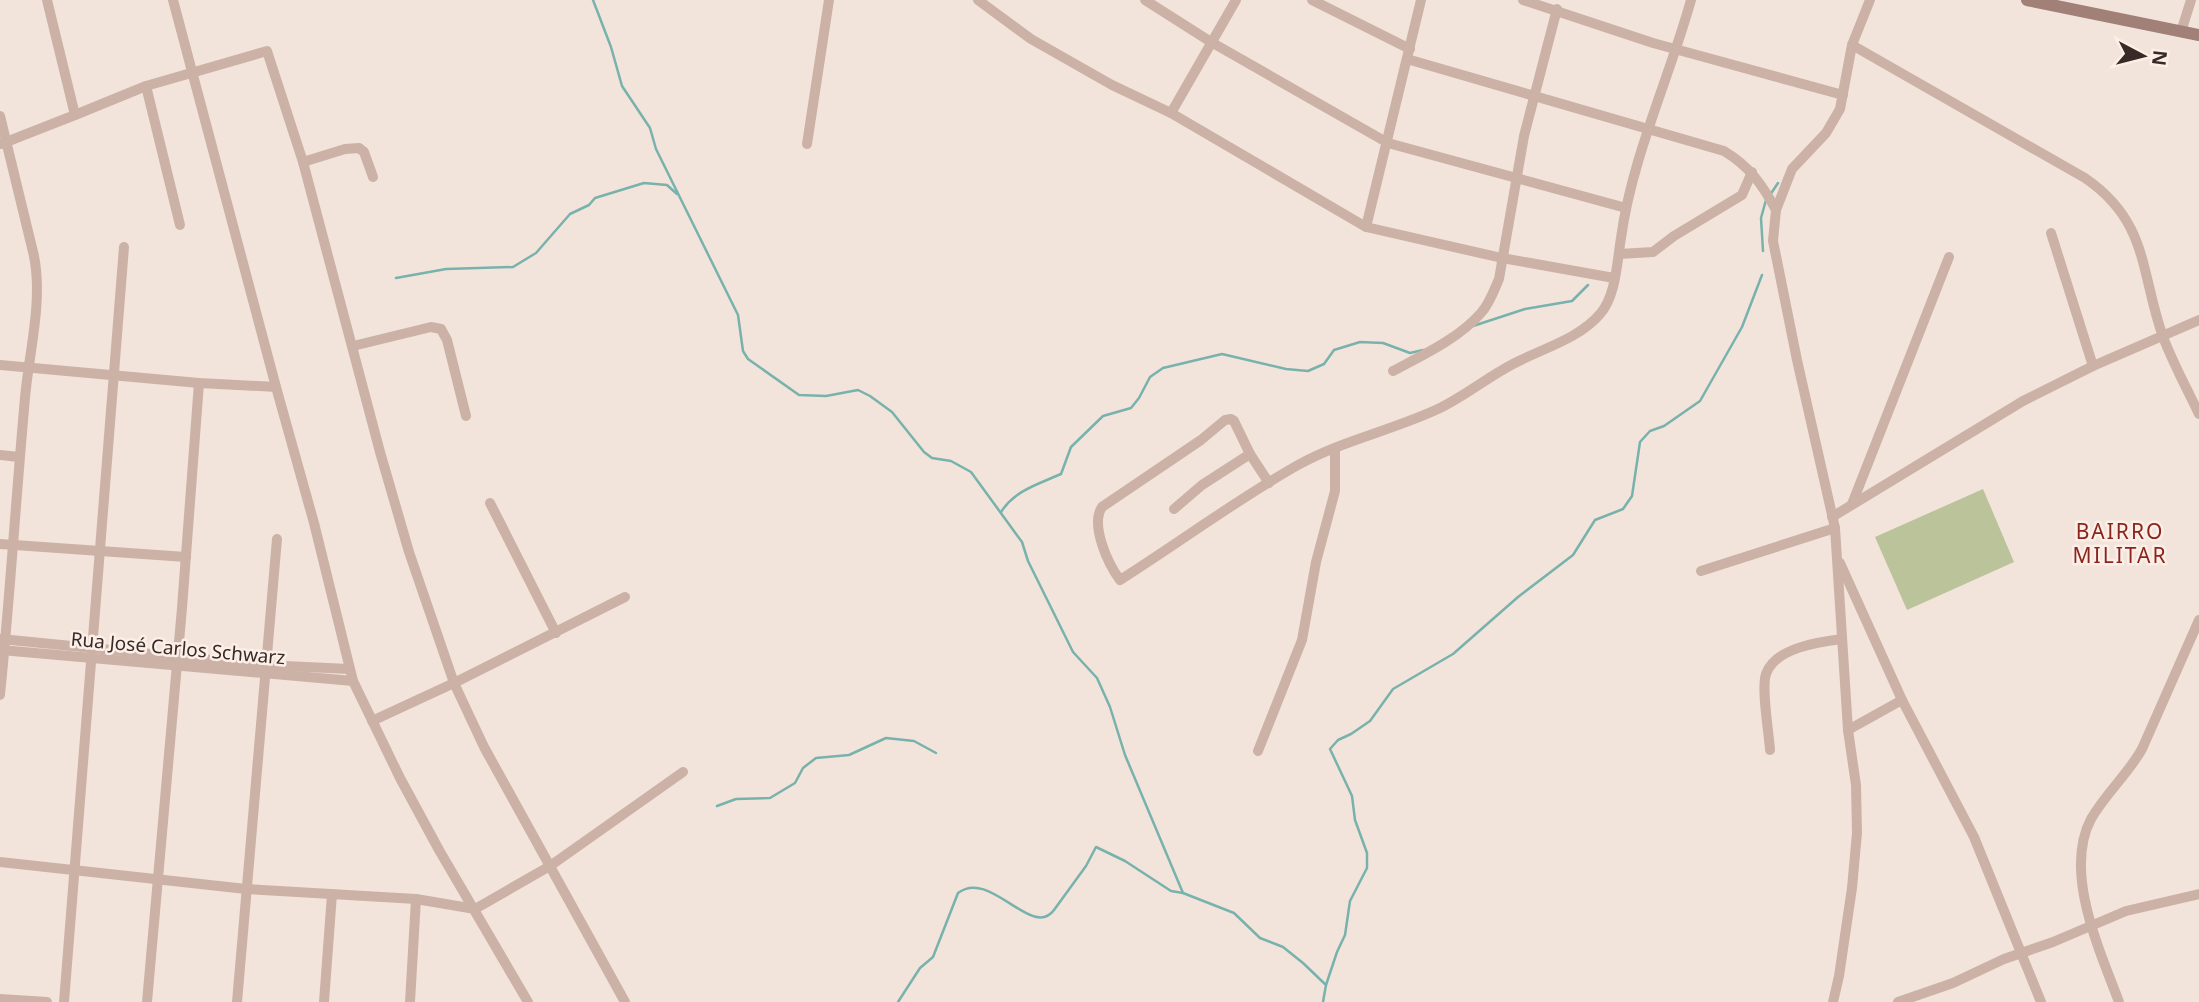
<svg xmlns="http://www.w3.org/2000/svg" width="2199" height="1002" viewBox="0 0 2199 1002" font-family="'Noto Sans',sans-serif">
<style>
.green{fill:#bbc39a}
.lines{fill:none;stroke-linecap:round;stroke-linejoin:round}
.stream{stroke:#78b2ac;stroke-width:2.5}
.street{stroke:#ccb2a6;stroke-width:10}
.secondary{stroke:#a08077;stroke-width:12}
.labels{text-anchor:middle;stroke-width:5;stroke-linejoin:round;paint-order:stroke}
.street-label{font-size:19px;fill:#382a27;stroke:#fbefe8}
.neighbourhood-label{font-size:21px;letter-spacing:2px;fill:#8b261c;stroke:#fbefe8}
</style>
<rect width="100%" height="100%" fill="#f3e4db"/>
<polygon class="green" points="1983,489 2014,562 1907,610 1875,537"/>
<g class="lines">
<g class="stream">
<polyline points="593,0 611,47 622,86 650,128 656,149 738,315 743,351 748,359 799,395 826,396 858,390 870,396 892,412 924,452 932,458 951,461 971,472 1022,542 1028,561 1073,652 1097,678 1110,707 1125,755 1183,893"/>
<polyline points="1770,195 1778,183"/>
<polyline points="1763,251 1761,218 1766,200"/>
<polyline points="396,278 446,269 513,267 536,253 570,214 589,205 595,198 644,183 667,185 677,194"/>
<polyline points="1473,326 1525,309 1572,301 1588,285"/>
<path d="M 1001,512 C 1015,490 1039,484 1061,474 L 1071,447 L 1103,416 L 1131,408 L 1139,398 L 1150,377 L 1163,368 L 1222,354 L 1286,369 L 1308,371 L 1324,364 L 1334,350 L 1360,342 L 1383,343 L 1410,353 L 1423,350"/>
<polyline points="717,806 736,799 770,798 795,783 803,768 816,758 849,755 886,738 914,741 936,753"/>
<polyline points="1326,985 1337,952 1345,935 1350,901 1367,868 1367,853 1355,820 1352,796 1330,749 1338,740 1351,734 1370,721 1393,689 1453,654 1518,597 1573,555 1595,520 1623,509 1632,496 1640,442 1650,431 1664,426 1700,401 1742,327 1762,275"/>
<path d="M 898,1002 L 920,968 L 933,957 L 958,893 C 990,868 1032,940 1054,910 L 1086,866 L 1096,847 L 1125,861 L 1171,891 L 1183,893 L 1234,913 L 1260,938 L 1283,947 L 1303,963 L 1326,985 L 1323,1002"/>
</g>
<g class="street">
<polyline points="47,0 75,115 146,86 267,51 303,162 380,452 409,552 454,683 484,747 625,1002"/>
<polyline points="173,0 276,387 314,523 353,681 400,778 439,850 528,1002"/>
<polyline points="978,0 1031,39 1112,85 1171,113 1366,227 1502,258 1614,278"/>
<polyline points="1145,0 1211,42 1388,143 1626,208"/>
<polyline points="1312,0 1410,49"/>
<polyline points="1523,0 1653,43 1843,95"/>
<polyline points="2181,32 2191,0"/>
<path d="M 1852,45 L 2085,178 C 2149,222 2140,272 2163,337 C 2173,363 2187,389 2199,414"/>
<path d="M 1407,59 L 1724,151 C 1749,166 1762,184 1776,210"/>
<polyline points="146,86 180,225"/>
<polyline points="1171,113 1236,0"/>
<path d="M 0,116 L 34,256 C 43,302 29,352 25,398 C 16,497 10,596 0,695"/>
<polyline points="1,144 75,115"/>
<polyline points="807,144 829,0"/>
<polyline points="303,162 345,149 359,148 364,152 373,177"/>
<polyline points="1366,227 1421,0"/>
<polyline points="2051,233 2093,366"/>
<polyline points="1619,254 1653,252 1674,236 1742,195 1752,172"/>
<polyline points="353,346 431,327 441,329 447,340 466,416"/>
<polyline points="0,365 199,383 276,387"/>
<path d="M 1393,371 C 1423,355 1458,339 1481,313 C 1490,303 1494,290 1499,279 L 1524,136 L 1557,9"/>
<path d="M 1250,454 L 1234,421 L 1231,419 L 1225,420 L 1201,440 L 1102,507 C 1090,525 1108,564 1120,580 C 1180,542 1236,500 1298,465 C 1343,440 1394,430 1440,408 C 1466,395 1488,377 1513,364 C 1541,349 1579,339 1600,314 C 1616,296 1617,262 1621,238 C 1632,157 1669,79 1691,0"/>
<polyline points="0,455 19,457"/>
<polyline points="490,503 556,633"/>
<polyline points="1852,504 1949,257"/>
<polyline points="1174,509 1202,485 1250,454 1269,483"/>
<polyline points="1832,517 2023,401 2093,366 2199,320"/>
<polyline points="0,544 186,557"/>
<polyline points="1840,563 1902,700 1974,837 2041,1002"/>
<polyline points="1701,571 1835,528"/>
<polyline points="1,639 264,665 349,669"/>
<polyline points="1,650 353,681"/>
<polyline points="372,721 454,683 625,597"/>
<polyline points="1848,730 1902,700"/>
<path d="M 1770,750 C 1769,733 1761,688 1766,674 C 1775,648 1818,642 1842,639"/>
<polyline points="1258,751 1302,640 1316,562 1335,491 1335,448"/>
<polyline points="0,862 246,889 416,899 475,909 550,866 683,772"/>
<polyline points="0,999 47,1002"/>
<polyline points="64,1002 124,247"/>
<polyline points="147,1002 182,608 199,383"/>
<polyline points="237,1002 277,539"/>
<polyline points="324,1002 332,894"/>
<polyline points="410,1002 416,899"/>
<polyline points="1833,1002 1839,976 1852,888 1857,833 1856,785 1848,730 1835,528 1797,360 1773,241 1776,210 1792,169 1826,133 1840,109 1852,45 1870,0"/>
<polyline points="1898,1002 1953,983 2004,959 2053,942 2126,911 2199,894"/>
<path d="M 2119,1002 C 2100,951 2063,872 2091,819 C 2106,793 2128,774 2142,749 L 2199,620"/>
</g>
<polyline class="secondary" points="2027,0 2199,35"/>
</g>
<g class="labels">
<g class="street-label">
<text transform="translate(178 648) rotate(5)" y="7">Rua José Carlos Schwarz</text>
</g>
<g class="neighbourhood-label">
<text x="2120" y="539">BAIRRO<tspan x="2120" dy="24">MILITAR</tspan></text>
</g>
</g>
<g transform="translate(2143 56) rotate(97)" stroke="#fbefe8" stroke-width="5" paint-order="stroke">
<path d="M0-5L12 26L0 18L-12 26Z" fill="#382a27"/>
<text y="-10" font-size="19" font-weight="bold" text-anchor="middle" fill="#382a27">N</text>
</g>
</svg>
